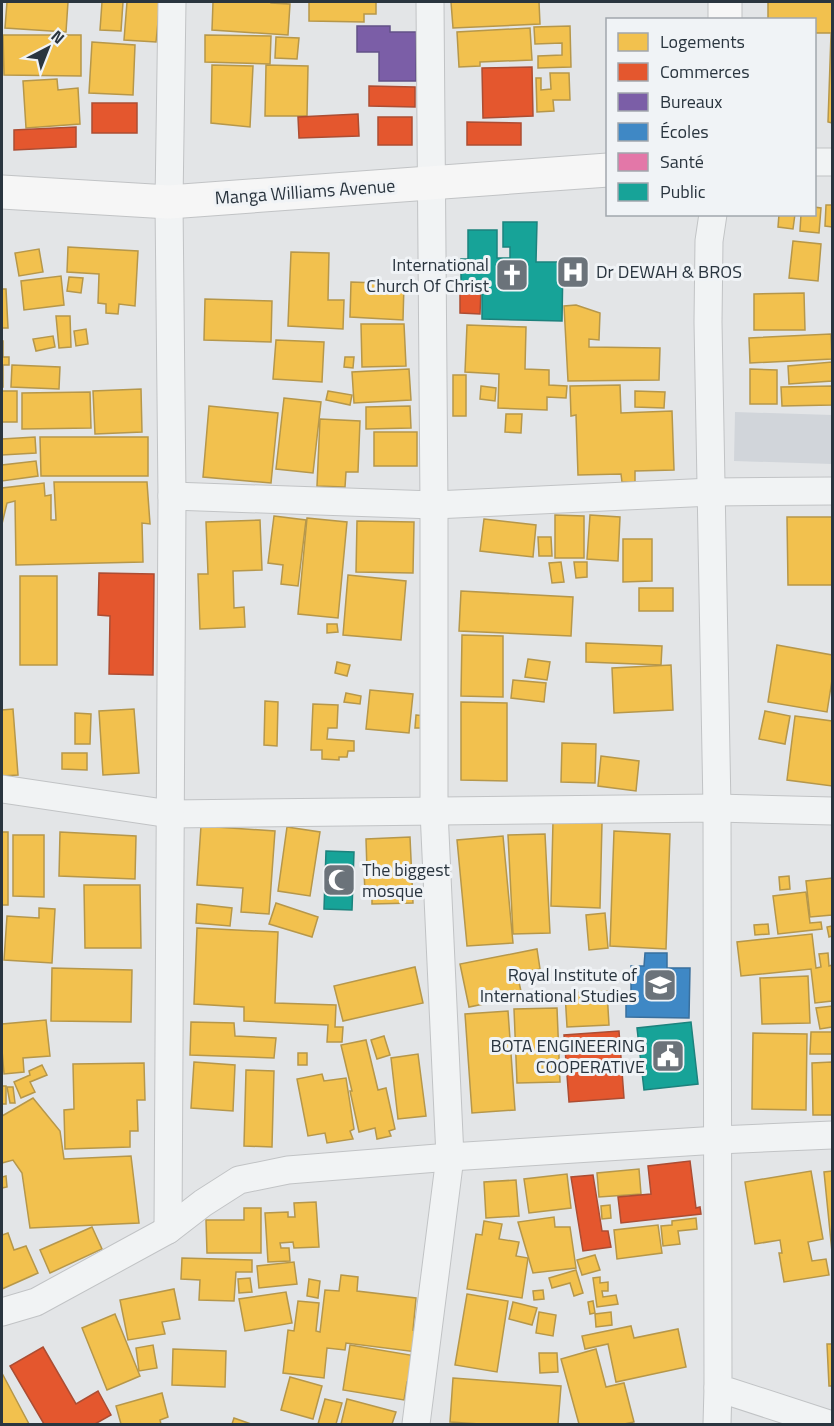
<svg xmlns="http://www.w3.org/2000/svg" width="834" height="1426" viewBox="0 0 834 1426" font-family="'Titillium Web',sans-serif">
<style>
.built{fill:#d1d5da}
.homes{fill:#f2c14e;stroke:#b6974a;stroke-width:1.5}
.shops{fill:#e4572e;stroke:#ac4d33;stroke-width:1.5}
.offices{fill:#7b5ea7;stroke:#635288;stroke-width:1.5}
.schools{fill:#3f88c5;stroke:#396f9d;stroke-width:1.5}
.health{fill:#e377a8;stroke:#ac6388;stroke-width:1.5}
.public{fill:#17a398;stroke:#1d827d;stroke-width:1.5}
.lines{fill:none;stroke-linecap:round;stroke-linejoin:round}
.minor-casing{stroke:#c1c3c5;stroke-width:29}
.secondary-casing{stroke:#c1c3c5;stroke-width:35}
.minor{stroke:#f1f3f4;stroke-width:27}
.secondary{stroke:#f6f6f6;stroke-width:33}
.labels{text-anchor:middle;stroke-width:6;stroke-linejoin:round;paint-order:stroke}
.street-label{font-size:18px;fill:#2a353f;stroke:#f0f3f6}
.poi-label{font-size:18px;fill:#2a353f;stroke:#f0f3f6;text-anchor:end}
</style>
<rect width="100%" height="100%" fill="#e3e5e7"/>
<polygon class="built" points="735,412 832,415 832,464 734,461"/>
<g class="homes">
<polygon points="7,2 68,2 66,32 5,28"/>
<polygon points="102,2 123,2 121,31 100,30"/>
<polygon points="127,2 160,2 156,42 124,40"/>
<polygon points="213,2 271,2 271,3 290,4 288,35 212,30"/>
<polygon points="309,2 376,2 376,14 364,14 364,22 309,21"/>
<polygon points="451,2 539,2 540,24 453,28"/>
<polygon points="768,2 832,2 832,33 814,33 814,20 768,20"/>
<polygon points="570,26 571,67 538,68 538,56 562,55 562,43 535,44 534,27"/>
<polygon points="530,28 532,60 480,62 480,66 459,67 457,32"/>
<polygon points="831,34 832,34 832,123 828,122"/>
<polygon points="3,35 81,35 81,76 4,75"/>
<polygon points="205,35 271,36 270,64 205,62"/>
<polygon points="276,37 299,38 297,59 275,58"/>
<polygon points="92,42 135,45 133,95 89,93"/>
<polygon points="212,65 253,66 250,127 211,123"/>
<polygon points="266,65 308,66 307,116 265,116"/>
<polygon points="550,73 569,73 570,100 553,100 554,111 537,112 536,78 541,78 541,90 551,89"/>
<polygon points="57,79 58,90 78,88 80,124 26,128 23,81"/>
<polygon points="826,205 832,205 832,227 825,226"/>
<polygon points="814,207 821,208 819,233 800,231 801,214 814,214"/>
<polygon points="779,214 795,214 793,229 778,227"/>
<polygon points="793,241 821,244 818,281 789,278"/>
<polygon points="68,247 138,251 135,306 119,304 118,314 106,313 106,304 98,303 99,274 67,272"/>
<polygon points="39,249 43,272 19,276 15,253"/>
<polygon points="291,252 329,253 328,300 344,300 343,329 288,326"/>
<polygon points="61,276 64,305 24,310 21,281"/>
<polygon points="69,277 83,278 81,293 67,291"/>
<polygon points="351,282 404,284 403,320 350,317"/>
<polygon points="2,289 6,289 8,328 2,328"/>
<polygon points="804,293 805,330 754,330 754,294"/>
<polygon points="205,299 272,301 271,342 204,340"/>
<polygon points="576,305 600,313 599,340 589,339 589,347 660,348 659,380 568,381 564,306"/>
<polygon points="56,316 70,316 71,347 59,348"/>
<polygon points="361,324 404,324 406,366 362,367"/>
<polygon points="467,325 526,327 525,369 549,370 549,385 567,386 566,398 547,397 547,410 498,408 499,374 465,372"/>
<polygon points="86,329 88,344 76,346 74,331"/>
<polygon points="831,334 832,359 750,363 749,338"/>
<polygon points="53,336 55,347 36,351 33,339"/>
<polygon points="276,340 324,342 322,382 273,379"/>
<polygon points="2,341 3,341 3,357 9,357 9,365 3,365 3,387 2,387"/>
<polygon points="345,357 354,357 353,368 344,367"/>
<polygon points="832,362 832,381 789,384 788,366"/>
<polygon points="12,365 60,367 59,389 11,387"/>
<polygon points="409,369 411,400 354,403 352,372"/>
<polygon points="750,369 777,370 777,404 750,404"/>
<rect x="453" y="375" width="13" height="41"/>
<polygon points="620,385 621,413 672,411 674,470 635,471 635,482 622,482 621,474 578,475 576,415 571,416 570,386"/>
<polygon points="481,386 496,388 495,401 480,399"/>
<polygon points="832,386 832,405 782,406 781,387"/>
<polygon points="141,389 142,432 95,434 93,391"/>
<rect x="2" y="391" width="15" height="31"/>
<polygon points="328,391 352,395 350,405 326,400"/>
<polygon points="635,391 665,392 664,408 635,407"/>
<polygon points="90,392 91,428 22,429 22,393"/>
<polygon points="284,398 321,402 313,473 276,469"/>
<polygon points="209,406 278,413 271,483 203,477"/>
<polygon points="410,406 411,428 366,429 366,407"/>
<polygon points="506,414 522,414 521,433 505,432"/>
<polygon points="320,419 360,421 358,472 346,472 345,487 317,486"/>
<rect x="374" y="432" width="43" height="34"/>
<polygon points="35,437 36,453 2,455 2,439"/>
<polygon points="40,437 148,437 148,476 41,476"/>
<polygon points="36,461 38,476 2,481 2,465"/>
<polygon points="54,482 147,482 150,524 142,523 143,562 16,565 15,501 7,503 2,524 2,488 44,483 45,496 51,495 51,520 56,520"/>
<polygon points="555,515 584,516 584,558 555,558"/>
<polygon points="590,515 620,517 618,561 587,559"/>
<polygon points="274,516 306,520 298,586 281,584 283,565 268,563"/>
<polygon points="787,517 832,517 832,585 788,585"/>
<polygon points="307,518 347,522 338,618 298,614"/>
<polygon points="484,519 536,525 533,557 480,551"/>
<polygon points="260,520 262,570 233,571 234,608 244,607 245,627 200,629 198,574 208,574 206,522"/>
<polygon points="357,521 414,522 413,573 356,572"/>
<polygon points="538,537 551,537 552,556 539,556"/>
<polygon points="623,539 652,539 652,581 623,582"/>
<polygon points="561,562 564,582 552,583 549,563"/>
<polygon points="574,562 587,562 587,577 576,578"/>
<polygon points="348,575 406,581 401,640 343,635"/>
<rect x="20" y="576" width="37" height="89"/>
<rect x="639" y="588" width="34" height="23"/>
<polygon points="461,591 573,597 571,636 459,631"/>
<polygon points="327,624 337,624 338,632 327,633"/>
<polygon points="462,635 503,636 503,697 461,696"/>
<polygon points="586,643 662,646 661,665 586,662"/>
<polygon points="777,645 832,655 832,680 827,712 768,702"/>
<polygon points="528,659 550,662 547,680 525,677"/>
<polygon points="337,662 350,665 347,676 335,673"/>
<polygon points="671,665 673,710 614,713 612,668"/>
<polygon points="513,680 546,683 544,702 511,698"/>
<polygon points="370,690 413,694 409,733 366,729"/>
<polygon points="346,693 361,696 360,704 344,702"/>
<polygon points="265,701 278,702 277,746 264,745"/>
<polygon points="461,702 507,703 507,781 461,780"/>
<polygon points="313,704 338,705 337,728 328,728 327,739 354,741 354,751 348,751 347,757 339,757 339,760 322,759 322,750 311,750"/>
<polygon points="13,709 18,775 2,776 2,710"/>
<polygon points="134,709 139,773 103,775 99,711"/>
<polygon points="765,711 790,716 785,744 759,739"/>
<polygon points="75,713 91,714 90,744 75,744"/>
<polygon points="416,715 425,716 425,728 415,728"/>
<polygon points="795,716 832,721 832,786 787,780"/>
<polygon points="562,743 596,744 595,783 561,782"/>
<polygon points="62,753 87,753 87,770 62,769"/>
<polygon points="601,756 639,761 636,791 598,786"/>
<polygon points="553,821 602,823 600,908 551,906"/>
<polygon points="201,826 275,831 269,914 241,912 243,888 197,885"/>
<polygon points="287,827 320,832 310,896 278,891"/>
<polygon points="614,831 670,834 666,949 610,946"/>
<rect x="2" y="832" width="6" height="73"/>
<polygon points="60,832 136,836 135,879 59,876"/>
<polygon points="545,834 550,933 513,934 508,835"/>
<polygon points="13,835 44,835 44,897 13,896"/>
<polygon points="503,836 513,943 467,946 457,840"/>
<polygon points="410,837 413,903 372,904 372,892 365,893 364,871 367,871 366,839"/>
<polygon points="789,876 790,889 780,890 779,877"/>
<polygon points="832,878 832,915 810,917 806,881"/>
<polygon points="84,885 140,885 141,948 85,948"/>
<polygon points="806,892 810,923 821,922 822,929 778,934 773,896"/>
<polygon points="276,903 318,917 312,937 269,924"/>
<polygon points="197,904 232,908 230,926 196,923"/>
<polygon points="39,908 55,909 52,963 4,960 7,916 39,918"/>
<polygon points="605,913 608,948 589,950 586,915"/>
<polygon points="768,924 769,934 755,935 754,925"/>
<polygon points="832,926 832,936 829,937 827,927"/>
<polygon points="197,928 278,932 275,1003 336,1005 335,1027 343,1027 342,1042 327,1042 328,1025 244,1021 244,1007 194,1004"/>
<polygon points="812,934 816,968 821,967 819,954 828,953 829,966 832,965 832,1001 815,1003 811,969 741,976 737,942"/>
<polygon points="537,949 540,969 517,973 522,996 469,1007 460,964"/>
<polygon points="415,967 423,1003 343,1021 334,986"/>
<polygon points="52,968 132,970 131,1022 51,1021"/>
<polygon points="808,976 810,1023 762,1024 760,978"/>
<polygon points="607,991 609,1025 567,1027 565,993"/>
<polygon points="832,1006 832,1027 820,1029 816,1008"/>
<polygon points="557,1008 560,1082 517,1083 514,1009"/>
<polygon points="508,1011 515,1110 472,1113 465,1014"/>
<polygon points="46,1020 50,1056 23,1058 24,1072 4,1074 2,1050 2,1024"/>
<polygon points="191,1022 234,1023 235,1036 276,1038 274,1058 190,1055"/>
<polygon points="811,1032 832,1032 832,1054 810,1054"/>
<polygon points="753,1033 807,1034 806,1110 752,1109"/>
<polygon points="384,1036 390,1055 377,1059 371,1040"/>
<polygon points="366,1040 378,1090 386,1088 395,1129 389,1131 391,1136 377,1139 375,1128 359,1132 350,1091 352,1091 341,1045"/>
<rect x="298" y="1053" width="9" height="12"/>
<polygon points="418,1054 426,1116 398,1119 391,1058"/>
<polygon points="194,1062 235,1065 233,1111 191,1108"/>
<polygon points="832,1062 832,1115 813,1115 812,1063"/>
<polygon points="144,1063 145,1100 137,1100 138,1131 130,1131 130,1147 65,1149 64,1110 74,1109 73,1064"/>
<polygon points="42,1065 47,1075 30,1082 35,1092 21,1098 14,1082 30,1075 29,1071"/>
<polygon points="246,1070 274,1071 272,1147 244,1146"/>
<polygon points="322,1074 324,1081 346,1078 354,1129 350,1131 353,1139 327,1143 325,1133 308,1136 297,1079"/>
<rect x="2" y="1086" width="4" height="18"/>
<polygon points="7,1087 13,1087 15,1103 10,1103"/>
<polygon points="33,1098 60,1131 64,1159 131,1156 139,1223 30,1228 22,1173 13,1160 2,1163 2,1116"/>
<polygon points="639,1169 641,1194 599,1197 597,1173"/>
<polygon points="811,1171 823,1239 808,1242 812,1261 826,1259 829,1275 784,1282 779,1253 782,1253 780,1240 755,1244 745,1182"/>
<polygon points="832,1171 832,1252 824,1172"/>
<polygon points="567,1174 571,1208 529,1213 524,1179"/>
<polygon points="6,1176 7,1187 2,1188 2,1177"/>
<polygon points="516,1180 519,1216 486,1218 484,1182"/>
<polygon points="316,1202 319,1247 294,1248 293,1242 280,1243 281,1248 289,1248 290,1261 268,1262 265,1213 288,1212 288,1217 295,1217 294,1203"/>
<polygon points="610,1205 611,1218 602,1219 601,1206"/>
<polygon points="244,1208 261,1208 261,1253 207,1253 206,1220 244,1220"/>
<polygon points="554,1217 555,1227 570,1227 576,1268 533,1273 518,1222"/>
<polygon points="696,1218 697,1229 678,1231 680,1244 663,1246 661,1226 672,1225 672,1221"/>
<polygon points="484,1221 502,1224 499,1239 519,1242 516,1256 528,1258 522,1298 467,1289 476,1234 482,1235"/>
<polygon points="658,1225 662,1253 617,1259 614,1230"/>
<polygon points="92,1227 102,1249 50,1273 40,1250"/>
<polygon points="8,1233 14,1250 26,1246 38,1273 2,1289 2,1235"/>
<polygon points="595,1255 600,1270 582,1275 577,1260"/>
<polygon points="182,1258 252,1260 252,1272 236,1272 234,1301 199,1300 200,1280 181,1279"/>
<polygon points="294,1262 297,1284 259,1288 257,1266"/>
<polygon points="576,1270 583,1293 574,1296 570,1283 552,1288 549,1278"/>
<polygon points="341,1275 358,1277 357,1291 416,1298 413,1330 419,1331 417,1352 346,1343 345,1350 327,1348 324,1378 283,1373 288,1330 294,1331 298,1301 319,1303 316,1331 320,1332 325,1290 339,1291"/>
<polygon points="600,1277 600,1283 608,1282 608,1291 602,1291 603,1297 616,1295 618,1304 597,1307 593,1278"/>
<polygon points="250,1278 252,1292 239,1293 238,1279"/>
<polygon points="309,1279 320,1281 318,1298 307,1296"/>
<polygon points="174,1289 180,1319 162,1322 165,1334 128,1340 120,1300"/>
<polygon points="543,1290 544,1299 534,1300 533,1291"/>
<polygon points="286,1292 292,1323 245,1331 239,1299"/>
<polygon points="467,1294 508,1301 497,1372 455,1365"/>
<polygon points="593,1301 595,1313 590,1314 588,1302"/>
<polygon points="513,1302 537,1308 532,1325 509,1319"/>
<polygon points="539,1312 556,1315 553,1336 536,1333"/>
<polygon points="611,1312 612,1325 596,1327 595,1314"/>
<polygon points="115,1314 140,1376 107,1390 82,1328"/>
<polygon points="631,1326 634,1338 678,1329 686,1367 616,1382 608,1344 585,1349 582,1336"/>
<polygon points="827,1344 832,1344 832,1386 829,1386"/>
<polygon points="153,1345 157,1368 139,1371 136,1348"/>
<polygon points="350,1345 416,1356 412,1382 407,1382 404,1400 343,1390"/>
<polygon points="173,1349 226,1351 225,1387 172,1385"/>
<polygon points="596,1349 606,1387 624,1383 634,1422 624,1424 579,1424 561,1359"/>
<polygon points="539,1353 557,1353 558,1372 540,1373"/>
<polygon points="3,1375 29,1424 2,1424 2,1376"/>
<polygon points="290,1377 322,1386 313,1419 281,1410"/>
<polygon points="453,1378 561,1386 558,1424 480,1424 450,1422"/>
<polygon points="162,1393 168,1417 160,1420 161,1424 121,1424 116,1406"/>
<polygon points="325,1399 342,1403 336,1424 318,1424"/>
<polygon points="347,1399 396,1412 392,1424 341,1424"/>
<polygon points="234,1418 251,1424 232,1424"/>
</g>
<g class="shops">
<polygon points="532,67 533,116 483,118 482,68"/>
<polygon points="369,86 415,87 415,107 369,106"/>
<rect x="92" y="103" width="45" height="30"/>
<polygon points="358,114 359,136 299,138 298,117"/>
<rect x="378" y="117" width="34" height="28"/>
<polygon points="467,122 521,123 521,145 467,145"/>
<polygon points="76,127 76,147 14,150 14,130"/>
<polygon points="460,288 481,289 480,314 460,313"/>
<polygon points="99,573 154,574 153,675 109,674 110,616 98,615"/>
<polygon points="619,1031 624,1098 569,1102 564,1035"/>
<polygon points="690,1161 696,1208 700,1207 701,1214 621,1223 618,1197 651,1194 648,1166"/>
<polygon points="593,1175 602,1231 608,1231 611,1247 583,1251 571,1177"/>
<polygon points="43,1347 76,1404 98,1391 111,1415 95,1424 44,1424 10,1366"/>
</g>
<polygon class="offices" points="357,26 390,26 390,32 416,32 416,81 379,81 379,52 357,52"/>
<polygon class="schools" points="645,953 667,953 667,968 690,968 689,1018 626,1017 626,1001 631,1001 631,966 644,966"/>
<rect class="health" x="567" y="263" width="12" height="18"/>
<g class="public">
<polygon points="503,222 537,222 536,262 563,262 562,321 482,319 482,288 461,288 461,259 468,259 468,230 497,230 497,258 510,258 510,247 503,247"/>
<polygon points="326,851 354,852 352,910 324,909"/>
<polygon points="691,1022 698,1084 644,1090 637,1028"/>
</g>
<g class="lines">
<defs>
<g id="minor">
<polyline points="814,162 832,162"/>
<polyline points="713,214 709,241 708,322 717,808 718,1388 829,1424"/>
<polyline points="172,496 434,505 712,492 832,491"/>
<polyline points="2,789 170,814 717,808 832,811"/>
<polyline points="168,1230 172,496 169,202 172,2"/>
<polyline points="2,1312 36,1302 168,1230 203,1203 239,1180 288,1170 450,1157 718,1140 832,1135"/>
<polyline points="416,1424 450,1157 434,811 434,505 430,2"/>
<polyline points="717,1424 718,1388"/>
</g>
<g id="secondary">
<polyline points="725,20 725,2"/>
<polyline points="2,192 169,202 608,170"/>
</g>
</defs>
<use href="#minor" class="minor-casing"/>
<use href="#secondary" class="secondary-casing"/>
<use href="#minor" class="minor"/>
<use href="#secondary" class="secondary"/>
</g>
<defs>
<symbol id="hospital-square" viewBox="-11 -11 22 22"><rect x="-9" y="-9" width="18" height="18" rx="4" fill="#6b737a" stroke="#f0f3f6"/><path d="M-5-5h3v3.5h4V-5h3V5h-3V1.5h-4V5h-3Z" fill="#fff"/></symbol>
<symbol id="church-square" viewBox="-11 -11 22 22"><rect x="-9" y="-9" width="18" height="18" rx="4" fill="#6b737a" stroke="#f0f3f6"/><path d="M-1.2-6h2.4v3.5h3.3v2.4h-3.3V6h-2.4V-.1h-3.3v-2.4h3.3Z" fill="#fff"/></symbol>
<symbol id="mosque-square" viewBox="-11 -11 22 22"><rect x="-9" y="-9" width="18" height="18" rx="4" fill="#6b737a" stroke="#f0f3f6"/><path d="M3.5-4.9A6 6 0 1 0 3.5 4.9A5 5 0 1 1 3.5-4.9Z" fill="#fff"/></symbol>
<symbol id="university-square" viewBox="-11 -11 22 22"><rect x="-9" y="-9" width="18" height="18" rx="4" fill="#6b737a" stroke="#f0f3f6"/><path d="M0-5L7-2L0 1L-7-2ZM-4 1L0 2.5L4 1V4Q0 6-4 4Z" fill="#fff"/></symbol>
<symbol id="civic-square" viewBox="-11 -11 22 22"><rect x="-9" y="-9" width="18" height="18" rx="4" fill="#6b737a" stroke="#f0f3f6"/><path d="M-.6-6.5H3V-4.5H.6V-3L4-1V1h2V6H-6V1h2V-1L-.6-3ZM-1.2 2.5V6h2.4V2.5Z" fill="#fff"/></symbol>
</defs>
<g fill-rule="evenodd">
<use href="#hospital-square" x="554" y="253" width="38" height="38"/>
<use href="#church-square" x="493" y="256" width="38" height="38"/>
<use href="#mosque-square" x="320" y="861" width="38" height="38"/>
<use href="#university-square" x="641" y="966" width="38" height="38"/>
<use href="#civic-square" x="649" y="1037" width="38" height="38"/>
</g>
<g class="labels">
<g class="street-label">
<text transform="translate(305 192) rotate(-4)" y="6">Manga Williams Avenue</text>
</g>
<g class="poi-label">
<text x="489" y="271">International<tspan x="489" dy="21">Church Of Christ</tspan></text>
<text x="596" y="278" text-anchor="start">Dr DEWAH &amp; BROS</text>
<text x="362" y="876" text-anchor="start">The biggest<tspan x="362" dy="21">mosque</tspan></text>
<text x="637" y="981">Royal Institute of<tspan x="637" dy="21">International Studies</tspan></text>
<text x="645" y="1052">BOTA ENGINEERING<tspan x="645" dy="21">COOPERATIVE</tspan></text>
</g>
</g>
<rect width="834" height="1426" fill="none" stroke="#2a353f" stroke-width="6"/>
<rect x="606" y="18" width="210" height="198" fill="#f0f3f6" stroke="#a1a7ad" stroke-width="1.5"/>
<rect x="618" y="33" width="30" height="18" fill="#f2c14e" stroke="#a1a7ad" stroke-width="1.5"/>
<text x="660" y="48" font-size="18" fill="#2a353f">Logements</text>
<rect x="618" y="63" width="30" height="18" fill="#e4572e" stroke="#a1a7ad" stroke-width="1.5"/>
<text x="660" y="78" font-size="18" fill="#2a353f">Commerces</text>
<rect x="618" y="93" width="30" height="18" fill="#7b5ea7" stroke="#a1a7ad" stroke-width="1.5"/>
<text x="660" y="108" font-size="18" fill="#2a353f">Bureaux</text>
<rect x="618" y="123" width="30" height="18" fill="#3f88c5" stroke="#a1a7ad" stroke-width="1.5"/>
<text x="660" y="138" font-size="18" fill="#2a353f">Écoles</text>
<rect x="618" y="153" width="30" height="18" fill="#e377a8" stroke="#a1a7ad" stroke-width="1.5"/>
<text x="660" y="168" font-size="18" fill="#2a353f">Santé</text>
<rect x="618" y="183" width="30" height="18" fill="#17a398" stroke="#a1a7ad" stroke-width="1.5"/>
<text x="660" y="198" font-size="18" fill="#2a353f">Public</text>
<g transform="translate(48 48) rotate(42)" stroke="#f0f3f6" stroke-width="4.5" paint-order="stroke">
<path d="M0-4.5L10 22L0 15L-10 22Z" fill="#2a353f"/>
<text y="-9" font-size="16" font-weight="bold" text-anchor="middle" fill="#2a353f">N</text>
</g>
</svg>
